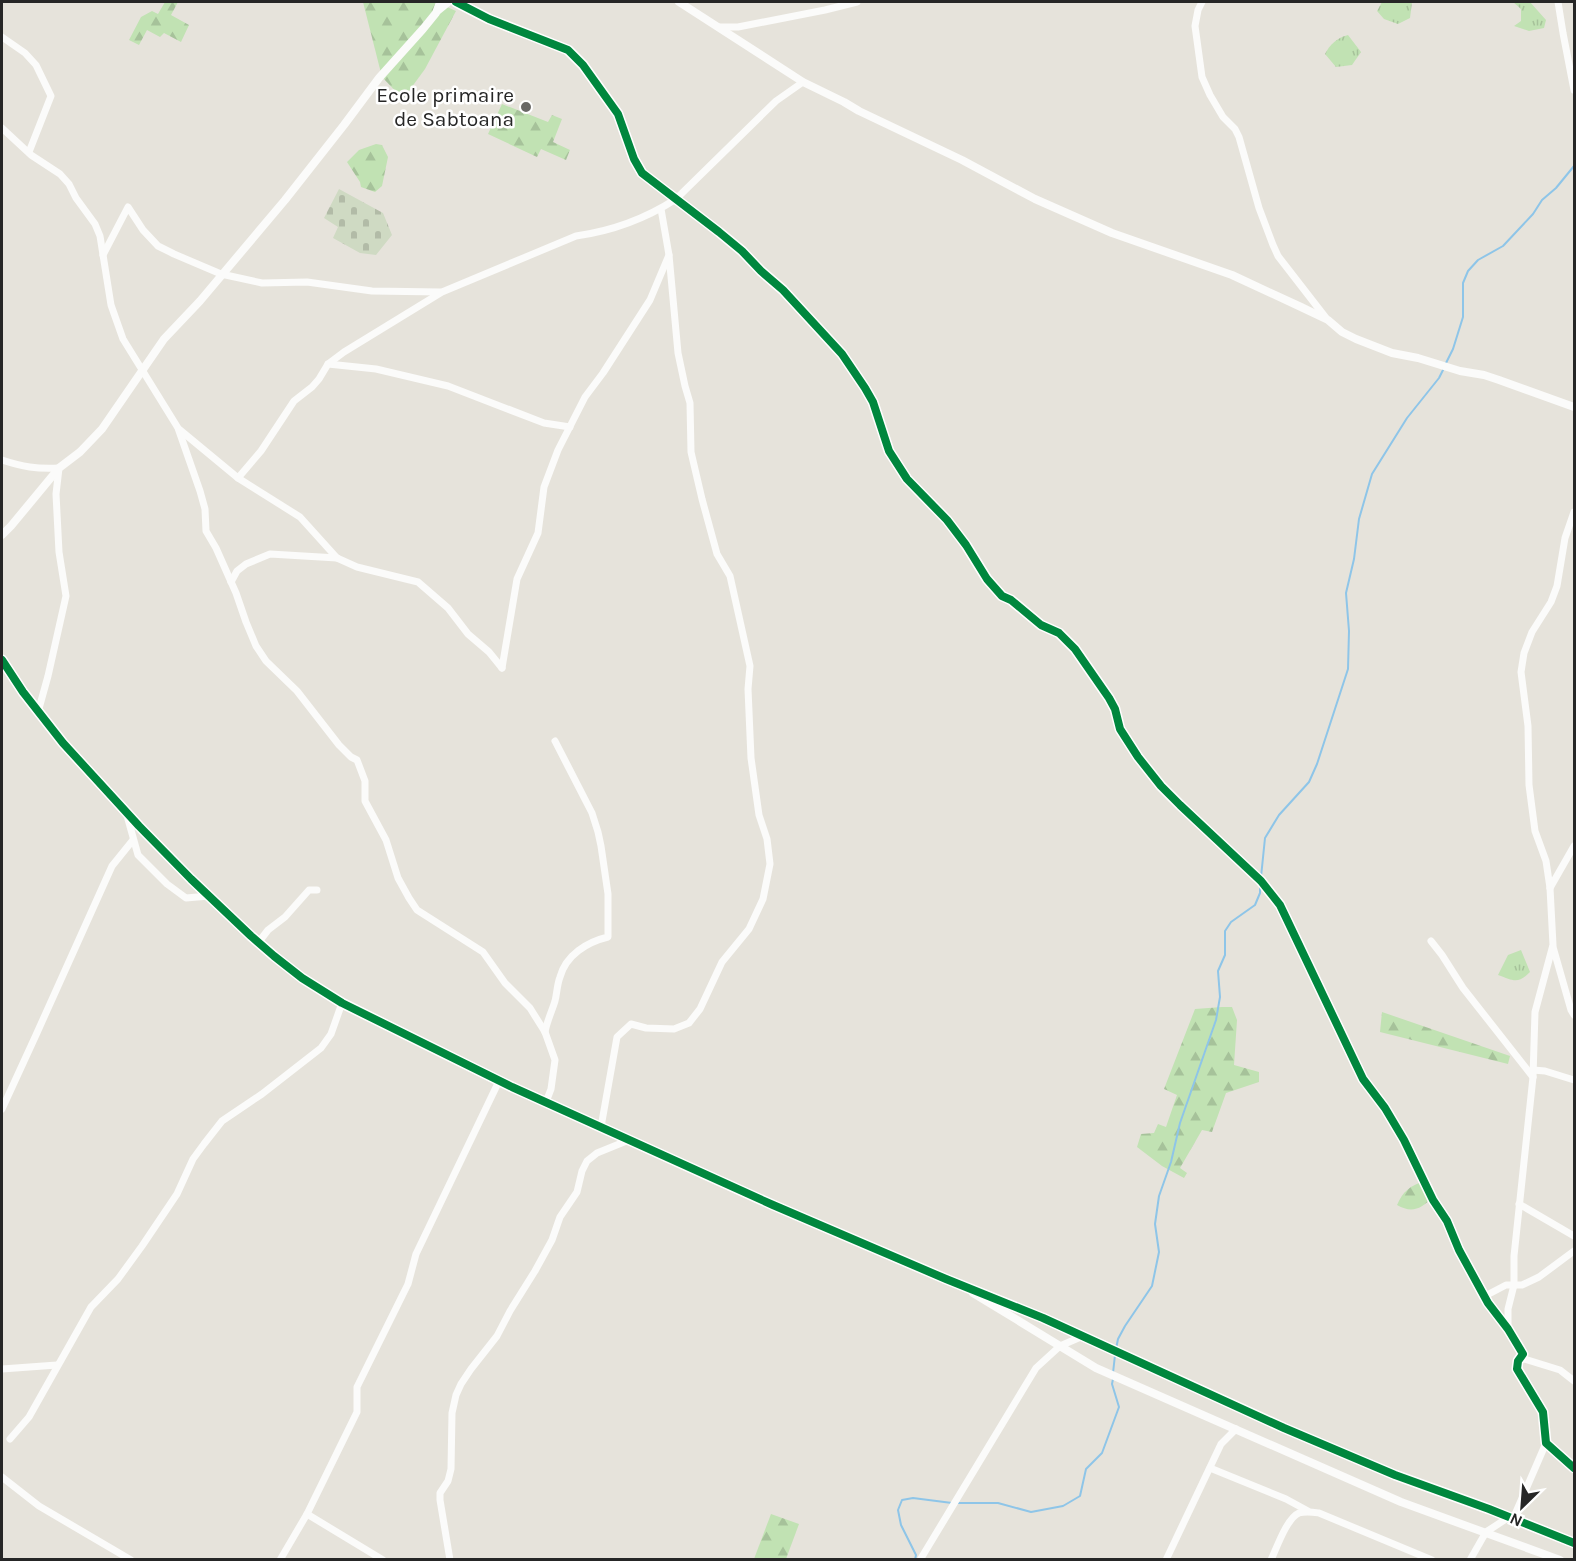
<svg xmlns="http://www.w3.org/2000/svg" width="1576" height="1561" viewBox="0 0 1576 1561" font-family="Karla,sans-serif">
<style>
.grass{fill:url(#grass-tufts)}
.forest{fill:url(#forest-firs)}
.cemetery{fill:url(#cemetery-stones)}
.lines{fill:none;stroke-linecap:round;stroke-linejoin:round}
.stream{stroke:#8ec5e8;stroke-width:2}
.minor{stroke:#fbfbfa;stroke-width:7}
.tertiary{stroke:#fbfbfa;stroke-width:8}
.cycleway-casing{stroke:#fff;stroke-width:11}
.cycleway{stroke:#00873e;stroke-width:8}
.poi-dot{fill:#696865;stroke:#fff;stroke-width:2}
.labels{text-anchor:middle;stroke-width:5;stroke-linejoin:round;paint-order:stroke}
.poi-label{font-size:21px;fill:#262626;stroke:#fff;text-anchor:end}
</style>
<defs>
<pattern id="grass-tufts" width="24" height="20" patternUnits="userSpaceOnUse" patternTransform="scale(1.5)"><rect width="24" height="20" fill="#c1e2b3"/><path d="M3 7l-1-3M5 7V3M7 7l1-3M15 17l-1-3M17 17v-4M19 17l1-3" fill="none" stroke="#a6c29a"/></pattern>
<pattern id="forest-firs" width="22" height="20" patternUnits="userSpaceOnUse" patternTransform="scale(1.5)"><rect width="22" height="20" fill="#c1e2b3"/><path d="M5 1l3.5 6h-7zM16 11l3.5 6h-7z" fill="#a6c29a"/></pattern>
<pattern id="cemetery-stones" width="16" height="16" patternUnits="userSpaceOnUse" patternTransform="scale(1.5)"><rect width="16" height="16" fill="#cfdac3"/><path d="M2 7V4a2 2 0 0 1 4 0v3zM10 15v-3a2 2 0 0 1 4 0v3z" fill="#b2bba7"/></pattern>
</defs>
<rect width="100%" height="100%" fill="#e6e3db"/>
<g class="grass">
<polygon points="1382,2 1412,2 1410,18 1398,24 1384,19 1377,11"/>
<polygon points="1513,2 1530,2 1546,20 1544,28 1529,31 1514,26 1521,21 1521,9"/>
<path d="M 1348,35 L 1361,52 L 1352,65 L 1336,67 L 1325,54 C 1330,44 1337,38 1348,35 Z"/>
<path d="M 1521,950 L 1530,972 C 1518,984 1514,981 1498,975 L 1508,955 Z"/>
</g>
<g class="forest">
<polygon points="165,2 178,2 171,15 189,25 181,42 164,33 160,37 147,30 139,45 129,40 141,17 152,11 158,14"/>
<polygon points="363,2 436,2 456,11 425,69 403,99 382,77"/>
<polygon points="502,104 548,122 552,115 562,119 553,142 570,150 566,160 541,149 537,157 488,134"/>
<polygon points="376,144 382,145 388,157 382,186 375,192 361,187 360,182 347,162 359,150"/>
<polygon points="1222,1007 1232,1007 1237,1020 1234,1065 1259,1072 1259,1082 1226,1093 1212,1132 1202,1130 1180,1168 1187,1173 1184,1178 1162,1166 1137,1147 1141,1134 1154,1133 1158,1124 1166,1127 1177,1095 1164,1089 1195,1009"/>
<polygon points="1382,1012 1510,1056 1508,1064 1380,1032"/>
<path d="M 1424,1181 L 1432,1197 C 1421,1210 1411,1213 1397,1205 C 1403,1191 1410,1186 1424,1181 Z"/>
<polygon points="771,1514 799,1524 786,1559 754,1559"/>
</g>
<polygon class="cemetery" points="339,189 383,213 392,235 376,255 360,253 333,238 338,227 324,218"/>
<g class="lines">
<g class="stream">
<polyline points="1445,365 1453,349 1463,317 1463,283 1468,271 1478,260 1503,246 1533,214 1542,200 1556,188 1574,166"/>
<polyline points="1261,877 1265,838 1279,815 1309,782 1317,764 1348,669 1349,631 1346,593 1354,559 1359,519 1372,474 1407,418 1439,378 1443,370"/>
<polyline points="1116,1349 1118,1339 1125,1326 1152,1286 1159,1252 1155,1224 1159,1196 1171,1162 1180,1123 1216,1020 1220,997 1218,971 1225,955 1225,931 1231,922 1255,905 1260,893 1260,883"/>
<polyline points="1113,1373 1115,1355"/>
<polyline points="957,1503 998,1503 1031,1512 1063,1506 1080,1496 1086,1469 1102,1453 1119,1407 1112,1384 1113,1379"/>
<polyline points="915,1560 916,1555 901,1525 898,1510 902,1500 913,1498 952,1503"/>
</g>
<g class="minor">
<polyline points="456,2 489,19 568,50 583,65 618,114 634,159 642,173 719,232 742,251 761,271 783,290 842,354 865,388 873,402 889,451 907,479 947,520 966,545 987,579 1002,596 1011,600 1041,625 1059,633 1075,649 1109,698 1115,709 1120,729 1138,757 1161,786 1180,805 1261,881 1280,905 1363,1079 1385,1108 1404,1140 1433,1200 1447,1221 1459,1250 1488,1303 1508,1329 1523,1354 1518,1361 1517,1369 1543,1412 1546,1443 1574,1468"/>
<polyline points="1202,2 1198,10 1195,26 1202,77 1210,95 1223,117 1235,129 1239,137 1259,208 1273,245 1278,256 1326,318"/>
<polyline points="1558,2 1563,33 1574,90"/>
<polyline points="438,11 449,2"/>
<polyline points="718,27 738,27 825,10 857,2"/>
<polyline points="2,37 25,53 36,65 51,96 29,152"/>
<polyline points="2,128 31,155 60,174 69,184 76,198 95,224 100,236 111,305 123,339 178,428 200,491 205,509 206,531 216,548 236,593 246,622 256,646 266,661 297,691 339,745 351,757 357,760 365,781 365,801 386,840 398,878 409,898 417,910 483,952 505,983 530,1008 545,1032 555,1060 551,1089 546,1102"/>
<polyline points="103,255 128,207 143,230 158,246 174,254 221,274 262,283 307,282 372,291 440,292"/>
<polyline points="328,364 376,369 448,386 544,423 570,427"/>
<polyline points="180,430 238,478 300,517 337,558 357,567 418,582 448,608 468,634 489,652 502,668"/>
<path d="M 2,460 C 23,467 36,469 59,468 L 56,494 L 59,552 L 66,596 L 48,676 L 38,712"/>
<path d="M 238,478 L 261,451 L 294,401 L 312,387 L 319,379 L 328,364 L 344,352 L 442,292 L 576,236 C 612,231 645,219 676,199 L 776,101 L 803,82"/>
<polyline points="231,582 237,571 246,564 270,554 337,558"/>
<polyline points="502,668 517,579 538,533 544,487 558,450 585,397 603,373 650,300 669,255 661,209"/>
<polyline points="126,812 138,855 167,884 186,898 209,896"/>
<polyline points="1550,888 1574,846"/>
<polyline points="1431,941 1442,955 1463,988 1533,1077"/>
<polyline points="258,943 268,930 285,917 309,890 317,890"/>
<polyline points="1553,947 1571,1010 1574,1015"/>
<path d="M 545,1032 C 547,1021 552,1011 555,1001 C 557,993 557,985 560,977 C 566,955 587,942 608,937 L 608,894 L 601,846 L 598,832 L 592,813 L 555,741"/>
<polyline points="1533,1070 1545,1071 1574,1080"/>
<polyline points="2,1109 36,1035 112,866 133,840"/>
<polyline points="601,1127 617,1037 631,1024 646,1028 674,1029 689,1023 700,1009 722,962 749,929 763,899 770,864 767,839 759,815 751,758 748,689 750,666 730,576 717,554 702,499 691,452 690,403 685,386 678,353 669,255"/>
<polyline points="1519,1204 1574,1236"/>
<polyline points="1485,1296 1506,1285 1522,1285 1539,1277 1574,1251"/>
<polyline points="1508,1329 1508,1309 1514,1285 1514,1256 1533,1077 1535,1012 1553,945 1550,888 1546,861 1535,831 1529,785 1528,726 1521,672 1524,653 1532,632 1551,602 1557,586 1565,538 1574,512"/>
<polyline points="1521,1358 1560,1370 1574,1381"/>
<polyline points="2,1369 57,1365"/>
<polyline points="10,1439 29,1417 91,1307 118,1279 142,1246 177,1194 193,1159 204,1144 222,1121 262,1094 321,1048 331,1034 342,1003"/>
<polyline points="1210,1468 1286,1499 1308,1511"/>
<polyline points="2,1477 39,1506 131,1560"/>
<polyline points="307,1514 383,1560"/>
<polyline points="1513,1519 1546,1443"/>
<polyline points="280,1560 307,1514 357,1412 357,1387 408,1284 416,1254 499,1081"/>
<polyline points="450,1560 440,1500 440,1493 448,1481 451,1469 452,1413 456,1395 461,1384 471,1369 497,1336 510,1311 535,1271 552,1240 560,1217 577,1192 582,1171 587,1161 597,1153 629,1140"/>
<polyline points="920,1560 1036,1368 1060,1346 1083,1336"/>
<polyline points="1166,1560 1221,1444 1236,1429"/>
<path d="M 1271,1560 C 1277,1547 1287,1518 1299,1513 C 1306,1511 1312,1512 1319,1513 L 1432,1560"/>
<polyline points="1470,1560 1486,1532 1509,1517"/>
</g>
<g class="tertiary">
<polyline points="679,2 803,82 844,102 859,111 962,160 1035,199 1112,233 1232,275 1301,307 1328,320 1342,332 1356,339 1392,353 1418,358 1460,371 1484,375 1499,380 1574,407"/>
<polyline points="2,535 11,526 59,468 80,452 102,429 164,339 200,301 285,200 344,125 379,78 423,29 436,13 440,2"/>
<polyline points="2,660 23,692 63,743 139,826 191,879 251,936 274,956 302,978 342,1003 512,1087 773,1205 946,1279 1043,1318 1284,1428 1395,1475 1489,1509 1574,1543"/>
<polyline points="973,1293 1096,1368 1401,1502 1560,1560"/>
</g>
<defs>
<g id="cycleway">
<polyline points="456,2 489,19 568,50 583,65 618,114 634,159 642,173 719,232 742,251 761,271 783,290 842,354 865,388 873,402 889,451 907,479 947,520 966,545 987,579 1002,596 1011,600 1041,625 1059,633 1075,649 1109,698 1115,709 1120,729 1138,757 1161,786 1180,805 1261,881 1280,905 1363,1079 1385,1108 1404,1140 1433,1200 1447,1221 1459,1250 1488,1303 1508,1329 1523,1354 1518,1361 1517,1369 1543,1412 1546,1443 1574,1468"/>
<polyline points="2,660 23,692 63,743 139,826 191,879 251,936 274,956 302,978 342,1003 512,1087 773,1205 946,1279 1043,1318 1284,1428 1395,1475 1489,1509 1574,1543"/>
</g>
</defs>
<use href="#cycleway" class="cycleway-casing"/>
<use href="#cycleway" class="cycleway"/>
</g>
<circle class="poi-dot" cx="526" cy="107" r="6"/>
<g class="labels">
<g class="poi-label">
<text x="514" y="102">Ecole primaire<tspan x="514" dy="24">de Sabtoana</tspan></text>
</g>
</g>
<rect width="1576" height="1561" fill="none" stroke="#262626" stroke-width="6"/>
<g transform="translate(1522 1507) rotate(205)" stroke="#ffffff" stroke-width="4.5" paint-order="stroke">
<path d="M0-4.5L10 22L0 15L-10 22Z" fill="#262626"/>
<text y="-9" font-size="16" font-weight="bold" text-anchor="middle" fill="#262626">N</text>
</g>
</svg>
